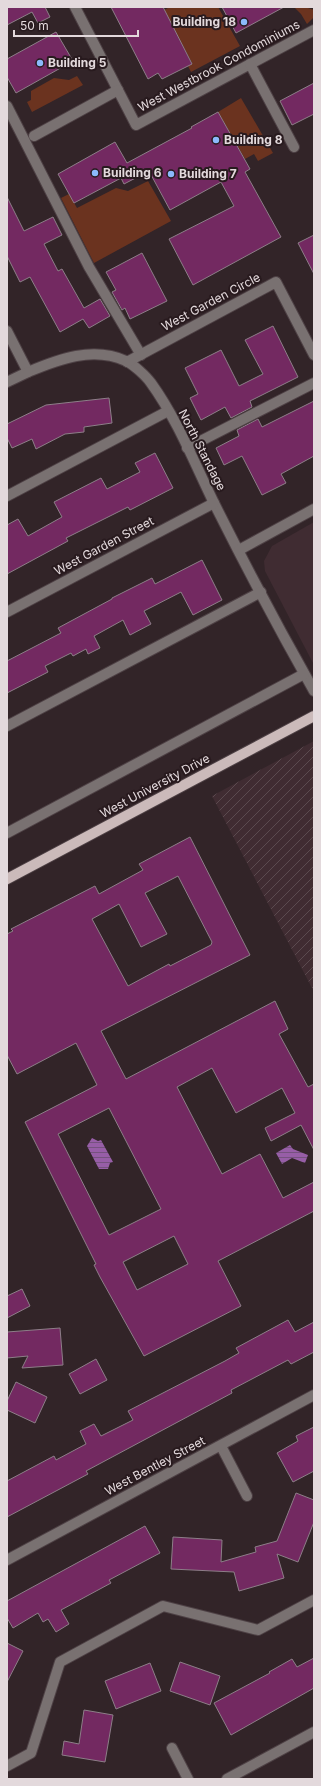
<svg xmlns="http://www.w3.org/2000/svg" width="321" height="1786" viewBox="0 0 321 1786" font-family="Inter,sans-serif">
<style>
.built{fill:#402c32}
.industrial{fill:url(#industrial-furrows)}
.park{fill:#6b331f}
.water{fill:url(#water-rules)}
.building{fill:#732961;stroke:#8d7e88;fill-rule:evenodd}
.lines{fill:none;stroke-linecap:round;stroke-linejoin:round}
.minor-casing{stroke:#4e4145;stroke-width:12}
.major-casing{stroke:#4e4145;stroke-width:12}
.minor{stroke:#797171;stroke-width:10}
.major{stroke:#cbbaba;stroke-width:10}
.poi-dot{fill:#8bbafc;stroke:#281a1e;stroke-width:1.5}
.labels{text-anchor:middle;stroke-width:4;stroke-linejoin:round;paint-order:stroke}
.poi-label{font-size:12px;font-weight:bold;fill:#e3d9dc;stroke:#281a1e;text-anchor:start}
.street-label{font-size:12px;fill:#e3d9dc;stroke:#281a1e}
</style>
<defs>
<pattern id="industrial-furrows" width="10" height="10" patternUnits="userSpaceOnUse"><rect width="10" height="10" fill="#402c32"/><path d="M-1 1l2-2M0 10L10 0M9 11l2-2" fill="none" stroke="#5b4a4f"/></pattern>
<pattern id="water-rules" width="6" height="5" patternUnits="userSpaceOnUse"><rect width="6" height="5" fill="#975ea7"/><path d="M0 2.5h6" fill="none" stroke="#76527f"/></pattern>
</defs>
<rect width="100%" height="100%" fill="#322428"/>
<polygon class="built" points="314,522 314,665 265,571 264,561 272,546"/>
<polygon class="industrial" points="314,741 314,989 313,990 212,796"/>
<g class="park">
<polygon points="170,7 218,7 240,46 191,72 188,66 192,63 164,10"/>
<polygon points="294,7 305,7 314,10 314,17 307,24 301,14"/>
<polygon points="77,76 83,85 32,112 27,102 31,100 31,91 54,78 69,80"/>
<polygon points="241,98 273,153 258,161 254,154 245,159 218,112"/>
<polygon points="148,181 171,221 94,263 61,198 69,194 77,208 116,188 128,191"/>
</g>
<g class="water">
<polygon points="92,1138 98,1141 101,1140 113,1162 110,1163 108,1169 99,1169 87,1146"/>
<polygon points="290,1145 293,1149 308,1155 305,1163 292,1158 282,1164 276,1153"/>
</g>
<g class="building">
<polygon points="7,7 45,7 50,17 38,23 32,12 7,25"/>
<polygon points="111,7 163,7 192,64 162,79 158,73 148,79"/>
<polygon points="222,7 284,7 236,33"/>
<polygon points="56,32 73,61 16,93 7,77 7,59"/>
<polygon points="314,83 314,114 292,125 280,101"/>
<polygon points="218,112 250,169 245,172 281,237 193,285 169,239 234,206 221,182 170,210 149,171 124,184 121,178 74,203 58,174 115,142 127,163 192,128 191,127"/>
<polygon points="7,197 24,231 53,217 62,235 44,244 58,271 62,269 84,308 100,299 110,316 89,328 83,319 60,332 30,277 20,282 7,256"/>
<polygon points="314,235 314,274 298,243"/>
<polygon points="142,253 167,301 130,319 125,308 122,310 112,292 116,290 106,272"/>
<polygon points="273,326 298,377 250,401 252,407 231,418 225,407 201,420 190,398 198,394 185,368 221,350 239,386 263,374 245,340"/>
<polygon points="109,398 112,423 84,427 84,432 65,434 36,449 32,439 12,448 7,438 7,424 46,405"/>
<polygon points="314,401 314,456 281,474 286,483 262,495 242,456 224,465 216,448 239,436 237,430 258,419 262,427"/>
<polygon points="155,453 173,488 130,510 128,507 66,538 68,541 7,574 7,525 18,519 28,536 62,517 54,502 101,478 107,489 140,472 135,463"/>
<polygon points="202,560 222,600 193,615 181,592 144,611 151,624 130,635 123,620 94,636 100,648 88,654 86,649 73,656 71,653 45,666 48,672 7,693 7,661 61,633 58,628 112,599 112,598 152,578 155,584"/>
<path d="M 190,837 L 250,955 L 101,1031 L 126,1079 L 275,1001 L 288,1029 L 279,1034 L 308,1087 L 314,1084 L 314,1150 L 301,1125 L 271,1141 L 265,1128 L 295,1113 L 282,1088 L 236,1113 L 212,1068 L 177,1087 L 222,1174 L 260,1154 L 283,1198 L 314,1182 L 314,1211 L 218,1261 L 241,1306 L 144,1356 L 100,1277 L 94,1265 L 96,1264 L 25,1122 L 97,1085 L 76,1043 L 17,1074 L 7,1055 L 7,934 L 13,931 L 11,929 L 95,886 L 99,894 L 143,870 L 139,864 ZM 178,876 L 212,942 L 211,945 L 170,966 L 169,964 L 128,986 L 92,919 L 119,904 L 141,947 L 167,934 L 145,893 ZM 109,1108 L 161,1209 L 109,1235 L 58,1134 ZM 174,1236 L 188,1264 L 137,1290 L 123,1262 Z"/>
<polygon points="22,1289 30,1306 7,1318 7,1296"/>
<polygon points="288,1320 295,1332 314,1322 314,1352 291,1364 288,1360 231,1390 232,1393 86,1471 88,1474 7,1517 7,1481 54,1456 56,1460 86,1444 80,1431 94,1424 101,1436 133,1420 128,1411 225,1361 239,1353 236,1348"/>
<polygon points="60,1328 63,1365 22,1368 28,1356 7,1358 7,1332"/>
<polygon points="96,1359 107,1380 80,1394 69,1374"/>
<polygon points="16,1382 47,1397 35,1423 7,1410 7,1401"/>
<polygon points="314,1427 314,1471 293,1482 277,1453 298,1441 296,1436"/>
<polygon points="296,1493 314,1500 314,1522 298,1562 277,1554 284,1578 239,1591 234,1572 171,1569 173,1537 222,1540 221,1562 256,1552 255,1547 277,1541"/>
<polygon points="145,1526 160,1553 109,1580 111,1583 61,1610 69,1624 56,1632 48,1619 43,1622 38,1613 13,1628 7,1618 7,1601"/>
<polygon points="7,1643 23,1651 7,1682"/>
<polygon points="314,1658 314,1688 231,1735 214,1703 270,1673 269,1672 292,1659 297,1667"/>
<polygon points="180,1662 220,1676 210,1705 170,1691"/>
<polygon points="150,1663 161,1691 116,1709 105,1681"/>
<polygon points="84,1710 113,1715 105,1762 62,1755 64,1741 79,1744"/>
</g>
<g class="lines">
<defs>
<g id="minor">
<polyline points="75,7 136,125 314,30"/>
<polyline points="250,64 294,147"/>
<polyline points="7,106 89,267 141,355"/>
<polyline points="34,136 118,90"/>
<path d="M 7,331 L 28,372 C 59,359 93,346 126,361 C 134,365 146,376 151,383 C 177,419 194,462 213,501 C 245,565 279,629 314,691"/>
<polyline points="127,362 276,282 314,355"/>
<polyline points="7,382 28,372"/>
<polyline points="187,448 314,383"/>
<polyline points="7,496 168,411"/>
<polyline points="239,550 314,509"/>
<polyline points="7,612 214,503"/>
<polyline points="7,726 261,592"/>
<polyline points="7,833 304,674"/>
<polyline points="221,1446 247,1496"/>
<polyline points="7,1560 314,1395"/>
<polyline points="172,1748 188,1779"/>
<polyline points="7,1766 31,1753 60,1662 163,1606 258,1630 314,1600"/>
<polyline points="227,1779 314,1732"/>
</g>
<polyline id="major" points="7,879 314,716"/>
</defs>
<use href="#minor" class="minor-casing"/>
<use href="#major" class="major-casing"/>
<use href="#minor" class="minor"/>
<use href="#major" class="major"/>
</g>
<g class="poi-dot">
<circle cx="244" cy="22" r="4"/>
<circle cx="40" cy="63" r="4"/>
<circle cx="216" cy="140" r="4"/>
<circle cx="95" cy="173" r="4"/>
<circle cx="171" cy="174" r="4"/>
</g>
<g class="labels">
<g class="poi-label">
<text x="236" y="26" text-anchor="end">Building 18</text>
<text x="48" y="67">Building 5</text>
<text x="224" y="144">Building 8</text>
<text x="103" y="177">Building 6</text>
<text x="179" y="178">Building 7</text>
</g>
<g class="street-label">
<text transform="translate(219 66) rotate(-28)" y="4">West Westbrook Condominiums</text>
<text transform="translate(211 302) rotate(-28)" y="4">West Garden Circle</text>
<text transform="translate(202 450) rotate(63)" y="4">North Standage</text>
<text transform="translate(104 546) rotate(-28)" y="4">West Garden Street</text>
<text transform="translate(155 786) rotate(-28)" y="4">West University Drive</text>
<text transform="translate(155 1466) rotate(-28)" y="4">West Bentley Street</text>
</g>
</g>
<rect width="321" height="1786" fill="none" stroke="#e3d9dc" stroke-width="16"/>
<path d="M14 30v6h124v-6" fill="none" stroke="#e3d9dc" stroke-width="2"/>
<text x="20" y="30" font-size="12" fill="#e3d9dc" stroke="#281a1e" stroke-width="3" paint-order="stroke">50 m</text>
</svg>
